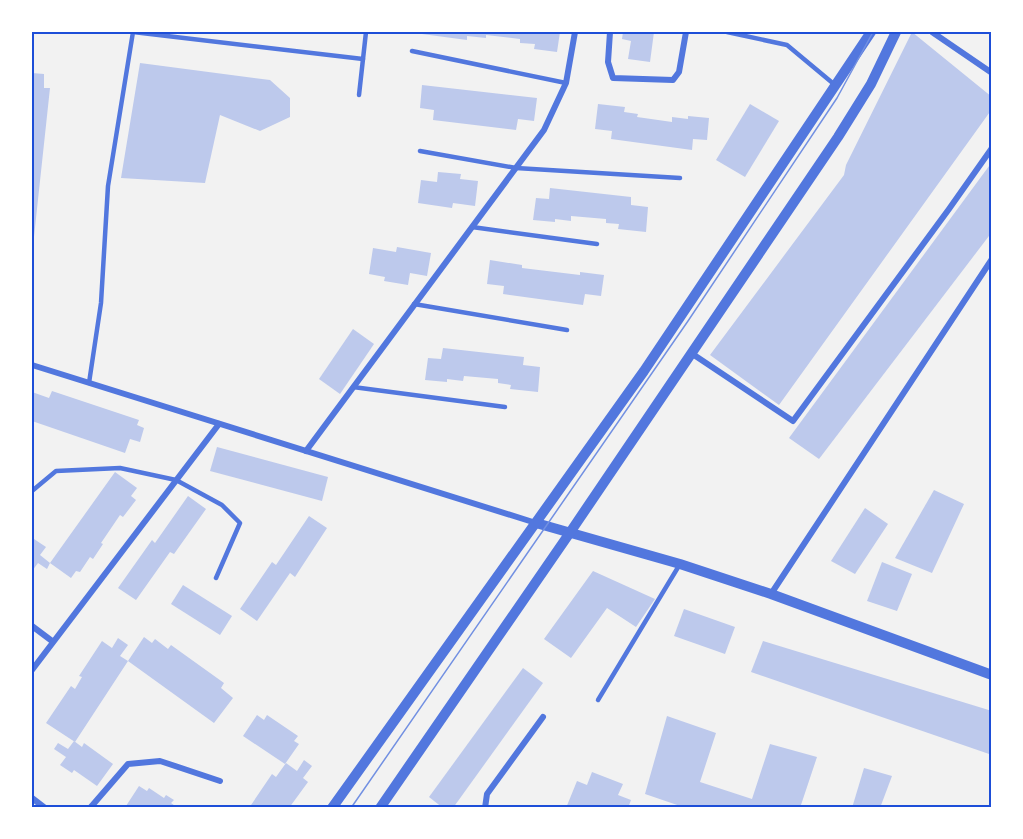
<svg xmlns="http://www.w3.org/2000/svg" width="1023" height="839" viewBox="0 0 1023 839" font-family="Rubik,sans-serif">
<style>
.building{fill:#bdc9ec}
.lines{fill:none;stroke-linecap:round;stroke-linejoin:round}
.service{stroke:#5277de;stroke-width:4.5}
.minor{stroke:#5277de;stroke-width:6}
.tertiary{stroke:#5277de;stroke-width:10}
.tram{stroke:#7290e2;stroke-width:1.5}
.neatline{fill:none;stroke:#1d4ed8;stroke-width:2}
</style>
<rect width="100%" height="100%" fill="#f2f2f2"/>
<g class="building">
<polygon points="422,32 560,32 557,52 534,49 535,44 520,43 520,39 486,35 486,38 467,36 467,40 422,34"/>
<polygon points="623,32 654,32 650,62 628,59 631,41 622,39"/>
<polygon points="912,32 992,97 992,109 779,405 710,355 844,175 846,165"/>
<polygon points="140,63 270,80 290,98 290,117 260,131 220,115 205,183 121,178"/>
<polygon points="32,73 44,74 44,88 50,88 33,246 32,246"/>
<polygon points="422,85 537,98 534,121 518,119 516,130 433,120 434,110 420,108"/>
<polygon points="598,104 625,107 624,112 638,114 637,117 672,122 672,117 688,119 688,116 709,118 707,140 693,139 692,150 611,139 612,131 595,129"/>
<polygon points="750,104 779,121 745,177 716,160"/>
<polygon points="992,162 992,232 819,459 789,438"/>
<polygon points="438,172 461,174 460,179 478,181 475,206 453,203 452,208 418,203 421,180 437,182"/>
<polygon points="550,188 631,197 631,205 648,207 646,232 618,229 619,224 606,223 606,219 571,216 571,221 555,219 555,222 533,220 536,198 549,199"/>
<polygon points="397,247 431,253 427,276 410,273 408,285 384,281 385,277 369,274 373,248 396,252"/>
<polygon points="490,260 522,265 522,268 580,275 580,272 604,275 601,296 585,294 583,305 503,294 504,286 487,284"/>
<polygon points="353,329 374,344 340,394 319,379"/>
<polygon points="443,348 524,357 523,365 540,367 538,392 510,389 511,385 498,383 498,379 464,376 463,381 447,379 447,382 425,380 428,358 441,359"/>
<polygon points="52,391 139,420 137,425 144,428 140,442 130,439 125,453 32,421 32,392 49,398"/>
<polygon points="217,447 328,477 322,501 210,471"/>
<polygon points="115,472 137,488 131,496 136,500 123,517 120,515 101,543 103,544 93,559 90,557 80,572 76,571 71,578 50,563 47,569 38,563 32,571 32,543 34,539 46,547 40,555 50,563"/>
<polygon points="934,490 964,504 932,573 895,558"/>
<polygon points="188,496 206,509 174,554 170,552 136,600 118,588 152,540 155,543"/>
<polygon points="865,508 888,524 855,574 831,561"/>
<polygon points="309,516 327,528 295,577 290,573 257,621 240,609 272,562 276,565"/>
<polygon points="882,562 912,574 897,611 867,601"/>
<polygon points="593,571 655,599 636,627 607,608 571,658 544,639"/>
<polygon points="183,585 232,616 220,635 171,604"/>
<polygon points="684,609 735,627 725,654 674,636"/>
<polygon points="144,637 152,643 155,639 168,649 171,645 224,683 221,688 233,698 214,723 128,661 75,742 46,723 71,686 75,689 82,677 79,676 102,641 112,648 118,638 128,645 120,656 128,661"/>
<polygon points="763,641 992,711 992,755 751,672"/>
<polygon points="523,668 543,683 453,808 443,808 429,797"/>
<polygon points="257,715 264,720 267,715 298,736 294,741 299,744 285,764 243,736"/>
<polygon points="667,716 716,733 700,782 752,799 770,744 817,757 800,808 686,808 645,794"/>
<polygon points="74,741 82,747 84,743 113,764 97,786 74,770 72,773 60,765 66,757 54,749 58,743 68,749"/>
<polygon points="304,760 312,766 303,778 308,782 289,808 249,808 272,774 276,777 286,763 297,771"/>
<polygon points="864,768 892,776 880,808 852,808"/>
<polygon points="592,772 623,784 618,795 631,800 628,808 566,808 577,781 587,785"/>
<polygon points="139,786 147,791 149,788 164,798 166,795 174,800 171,803 178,808 128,808 126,806"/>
</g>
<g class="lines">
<g class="service">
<polyline points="727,32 787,45 835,85"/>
<polyline points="412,51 566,83"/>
<polyline points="359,95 366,32"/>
<polyline points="420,151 516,168 680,178"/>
<polyline points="472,227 597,244"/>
<polyline points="414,304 567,330"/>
<polyline points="89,383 101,303 108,186 133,32 363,59"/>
<polyline points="353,387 505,407"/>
<polyline points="32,491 56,471 120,468 176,480 222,505 240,523 216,578"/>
<polyline points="598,700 680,564"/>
</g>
<g class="minor">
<polyline points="610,32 608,62 613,78 673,80 679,72 686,32"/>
<polyline points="932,32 992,73"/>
<polyline points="691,353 793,421 949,209 992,148"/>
<polyline points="32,365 536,523"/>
<polyline points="306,451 544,130 566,83 575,32"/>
<polyline points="771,594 992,259"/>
<polyline points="32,626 52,641"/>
<polyline points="32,670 219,424"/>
<polyline points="32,798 45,808"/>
<polyline points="90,808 128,764 160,761 220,781"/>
<polyline points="485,808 487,794 543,717"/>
</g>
<g class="tertiary">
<polyline points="536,523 680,564 771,594 992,675"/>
<polyline points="332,808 644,371 871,32"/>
<polyline points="380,808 569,534 838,137 871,84 896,32"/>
</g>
<polyline class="tram" points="351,808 688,321 837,98 873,32"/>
</g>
<rect width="1023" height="839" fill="none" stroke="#ffffff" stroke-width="66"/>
<rect x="33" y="33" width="957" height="773" class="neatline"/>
</svg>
